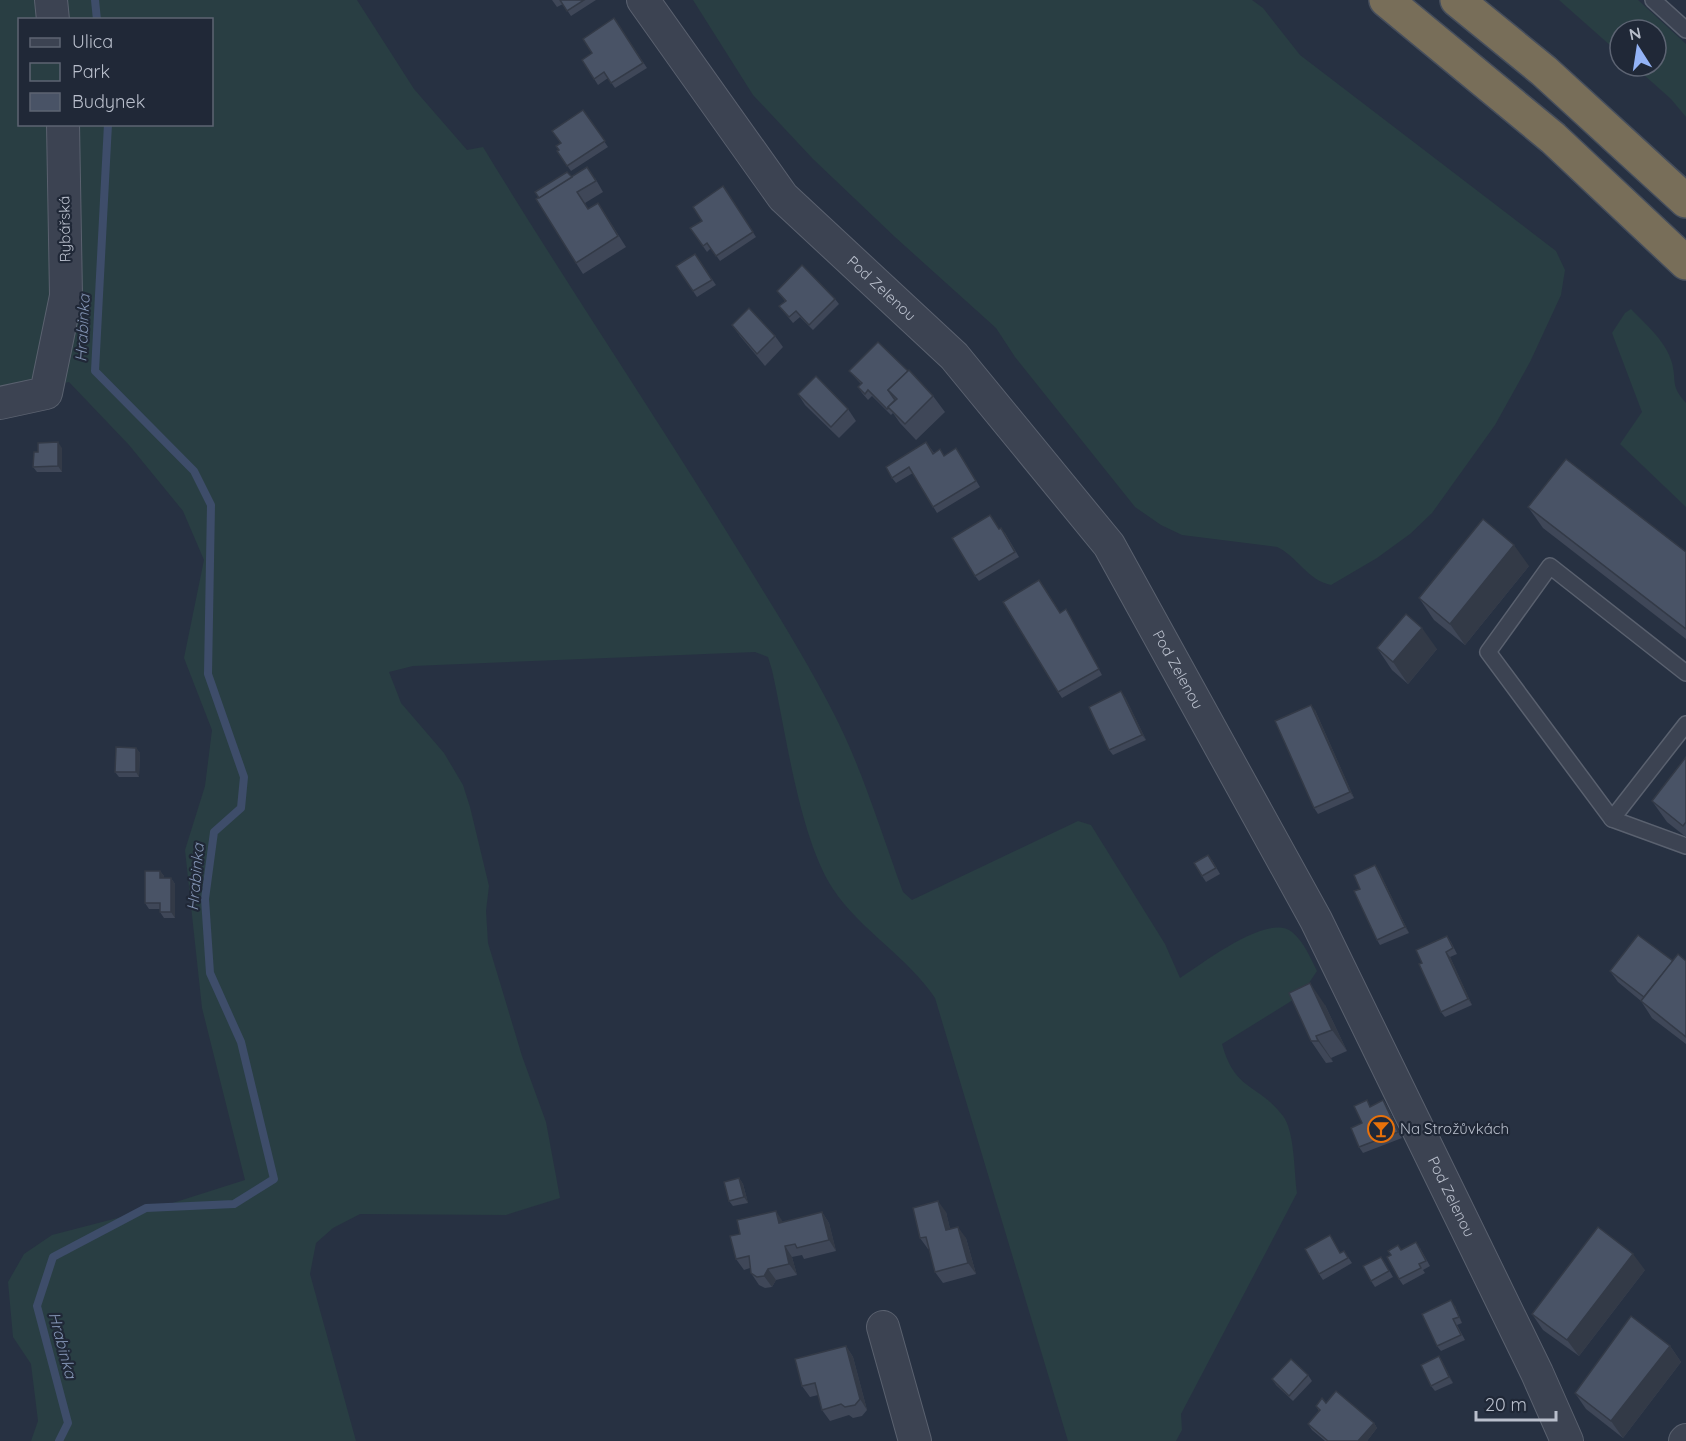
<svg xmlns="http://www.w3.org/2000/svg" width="1686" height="1441" viewBox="0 0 1686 1441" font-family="Quicksand,sans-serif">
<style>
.green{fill:#293e43;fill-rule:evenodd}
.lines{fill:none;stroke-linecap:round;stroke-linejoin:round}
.stream{stroke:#3e4d6a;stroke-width:8}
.lane-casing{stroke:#5a616f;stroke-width:18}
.street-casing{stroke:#5a616f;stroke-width:34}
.highway-casing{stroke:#464e5c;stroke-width:36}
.lane{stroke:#3c4352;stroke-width:15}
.street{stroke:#3c4352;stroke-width:32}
.highway{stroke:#786e59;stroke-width:33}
.wall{fill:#3f4758}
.shaded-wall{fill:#333a47}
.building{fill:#495366;stroke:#333a47;stroke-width:1.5}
.labels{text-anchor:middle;stroke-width:4.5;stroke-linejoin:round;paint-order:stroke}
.street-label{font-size:15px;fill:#b9bfcc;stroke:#202837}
.poi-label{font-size:15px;fill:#b9bfcc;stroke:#202837;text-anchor:start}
.water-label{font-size:16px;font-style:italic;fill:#8192b2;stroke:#202837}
</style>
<rect width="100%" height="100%" fill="#273142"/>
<g class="green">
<path d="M 0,0 L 357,0 L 414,89 L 467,150 L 483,147 C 564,280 651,409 733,542 C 768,599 804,655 834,714 C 863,771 881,832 903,892 L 912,900 L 1078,821 L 1091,825 L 1165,944 L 1180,978 C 1201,965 1268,912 1292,932 C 1304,942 1310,957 1317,971 L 1301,995 L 1222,1044 C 1235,1092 1258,1083 1283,1116 C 1295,1132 1294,1173 1297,1193 L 1181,1414 L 1182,1430 L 1176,1441 L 1068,1441 L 935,998 C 907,956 861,931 833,889 C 799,837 786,732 772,670 L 768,657 L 755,652 L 413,666 L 389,672 L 401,703 L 444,753 L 463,785 L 470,807 L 489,886 L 486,911 L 488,943 L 522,1056 L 546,1122 L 560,1198 L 506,1215 L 360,1214 L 333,1228 L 316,1243 L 310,1274 L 356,1441 L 31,1441 L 38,1421 L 31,1364 L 13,1337 L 8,1282 L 24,1254 L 52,1235 L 160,1207 L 245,1180 L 202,1008 L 185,850 L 205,786 L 212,730 L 184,658 L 204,560 L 183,511 L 129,445 L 69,382 L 0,395 ZM 20,20 L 212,20 L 212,124 L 20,124 Z"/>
<path d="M 693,0 L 1252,0 L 1263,8 L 1300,55 L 1556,251 L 1565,270 L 1561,295 L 1530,362 L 1495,425 L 1432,513 L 1410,534 L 1377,558 L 1331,585 C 1307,580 1297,556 1277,547 L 1182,535 L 1161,525 L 1135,507 L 1015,357 L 996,328 L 895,237 L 813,159 L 753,95 Z"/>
<polygon points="1559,0 1638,0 1686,44 1686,117 1671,99 1634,66 1656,66 1656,30 1620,30 1620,54"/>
<path d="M 1631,309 C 1646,325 1666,341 1672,363 C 1677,383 1670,385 1686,403 L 1686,507 L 1620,444 L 1642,412 L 1612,333 L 1625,313 Z"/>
</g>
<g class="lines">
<g class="stream">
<polyline points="95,0 97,20"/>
<polyline points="59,1441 68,1423 37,1306 53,1257 146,1208 234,1204 274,1179 241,1042 210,973 205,899 214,832 241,808 244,777 208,674 211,505 194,471 95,371 108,124"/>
</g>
<defs>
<g id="lane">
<polyline points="1653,0 1686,30"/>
<polyline points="1686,673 1550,566 1488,652 1612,819 1686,846"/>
<polyline points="1612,819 1686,724"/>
</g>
<g id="street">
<polyline points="51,0 53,20"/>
<path id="s1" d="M 643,0 L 783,197 L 954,356 L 1109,545 L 1316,920 L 1537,1373 L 1567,1441"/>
<polyline points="0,403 46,393 66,296 63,124"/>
<polyline points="883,1327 915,1441"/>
<polyline points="1685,1441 1686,1440"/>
</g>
<g id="highway">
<polyline points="1386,0 1553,138 1686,263"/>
<polyline points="1457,0 1544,71 1686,201"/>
</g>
</defs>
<use href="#lane" class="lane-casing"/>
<use href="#street" class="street-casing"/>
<use href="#highway" class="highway-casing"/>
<use href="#lane" class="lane"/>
<use href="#street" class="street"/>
<use href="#highway" class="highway"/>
</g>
<g class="wall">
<polygon points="552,0 596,0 571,16 563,4 557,7"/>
<polygon points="614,18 647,68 615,88 608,78 598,85 582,60 592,53"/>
<polygon points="583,110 608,147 571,171 557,151 559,150 561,143"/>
<polygon points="572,177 595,178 603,192 585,203 588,209 598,203 626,247 583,274 576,263"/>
<polygon points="723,186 756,237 720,261 711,248 707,252 690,228 702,221"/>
<polygon points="695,254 716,285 697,297 676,266"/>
<polygon points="777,291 835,299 839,304 813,330 800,317 793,323 779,306 785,301"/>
<polygon points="732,325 775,336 783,347 765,366 740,336"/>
<polygon points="849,371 933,396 945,412 916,440 900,423 893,413 891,415 872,396 868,400 862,393 858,387 861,384"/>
<polygon points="798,394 848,409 856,421 839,438 805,405"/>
<polygon points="926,442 934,453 945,455 960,454 980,487 937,513 913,473 896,483 892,478"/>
<polygon points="62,448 62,472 37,472 33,467 38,452"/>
<polygon points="1528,507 1686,552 1686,639 1543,528"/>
<polygon points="999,529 1005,533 1019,557 979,581 975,576"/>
<polygon points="1529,566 1465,645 1434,620 1419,598"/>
<polygon points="1066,609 1102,675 1062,698 1058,692 1060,613"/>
<polygon points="1377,648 1437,649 1408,684 1392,670"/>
<polygon points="1125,697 1146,740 1113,755 1109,750"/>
<polygon points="1315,710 1354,798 1318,814 1314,808"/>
<polygon points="136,748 140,753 139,777 119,777 115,772"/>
<polygon points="1686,757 1686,837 1667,822 1652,801"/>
<polygon points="1212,860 1220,874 1206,882 1202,876"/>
<polygon points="1375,865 1379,871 1409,933 1380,945 1377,940 1360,889"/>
<polygon points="160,871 164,876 164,878 171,878 175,884 175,918 164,918 160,912 160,909 149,909 145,903"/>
<polygon points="1447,936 1451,942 1457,954 1450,957 1472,1005 1445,1017 1441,1012 1422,963"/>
<polygon points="1673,961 1686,961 1686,1044 1652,1018 1641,1001 1618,982 1610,971"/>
<polygon points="1325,1005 1347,1051 1331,1058 1333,1062 1326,1063 1311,1041"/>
<polygon points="1383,1100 1387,1106 1402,1138 1363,1153 1359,1147 1362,1123 1371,1106"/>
<polygon points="739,1178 743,1184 748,1203 733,1206 729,1201"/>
<polygon points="822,1212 829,1223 836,1251 804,1259 802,1255 792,1257 797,1275 776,1280 772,1287 765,1288 759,1285 751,1273 750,1268 744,1270 736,1259 783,1222"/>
<polygon points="946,1212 950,1229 966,1238 976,1274 943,1283 935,1272 929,1249 928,1249 920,1238"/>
<polygon points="1330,1235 1340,1253 1344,1251 1352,1263 1323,1280 1319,1274"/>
<polygon points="1420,1248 1430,1266 1423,1270 1425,1273 1403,1285 1399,1279 1402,1249"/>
<polygon points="1385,1263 1393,1277 1375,1287 1371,1281"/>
<polygon points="1645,1270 1579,1356 1543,1330 1532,1314"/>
<polygon points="1455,1306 1462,1323 1457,1325 1465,1340 1441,1351 1437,1346"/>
<polygon points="846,1346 853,1357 867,1410 862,1416 853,1418 849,1415 830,1421 822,1410 818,1395 810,1397 802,1386"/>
<polygon points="1670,1346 1681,1362 1623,1438 1586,1409 1575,1393"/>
<polygon points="1439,1356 1442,1361 1453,1383 1435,1391 1431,1386"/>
<polygon points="1308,1375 1312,1381 1293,1401 1276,1385 1272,1379"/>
<polygon points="1326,1403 1374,1423 1377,1428 1367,1441 1325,1441 1312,1430 1308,1424 1319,1411 1316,1406"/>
</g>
<g class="shaded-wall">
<polygon points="58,442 62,448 62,472 58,466"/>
<polygon points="1514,545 1529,566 1465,645 1450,624"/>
<polygon points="1422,628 1437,649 1408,684 1393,662"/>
<polygon points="1121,691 1125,697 1146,740 1142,735"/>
<polygon points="1311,705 1315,710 1354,798 1350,792"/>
<polygon points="136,748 140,753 139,777 136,772"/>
<polygon points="1375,865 1379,871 1409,933 1405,927"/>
<polygon points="160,871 164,876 164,883 160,878"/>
<polygon points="171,878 175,884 175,918 171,912"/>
<polygon points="1446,952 1450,957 1472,1005 1468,999"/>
<polygon points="1310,983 1325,1005 1347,1051 1332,1030"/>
<polygon points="1316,1036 1331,1058 1333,1062 1318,1041"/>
<polygon points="1383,1100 1387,1106 1402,1138 1398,1132"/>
<polygon points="739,1178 743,1184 748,1203 744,1197"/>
<polygon points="938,1201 946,1212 953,1241 946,1230"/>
<polygon points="776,1211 783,1222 779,1223"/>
<polygon points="822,1212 829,1223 836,1251 829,1240"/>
<polygon points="958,1227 966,1238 976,1274 968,1263"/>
<polygon points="785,1246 792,1257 797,1275 789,1264"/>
<polygon points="1633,1254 1645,1270 1579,1356 1567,1340"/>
<polygon points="768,1269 776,1280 772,1287 764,1276"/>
<polygon points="1451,1300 1455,1306 1462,1323 1459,1317"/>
<polygon points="846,1346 853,1357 867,1410 860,1399"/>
<polygon points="1670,1346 1681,1362 1623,1438 1611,1421"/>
<polygon points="1439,1356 1442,1361 1453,1383 1449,1377"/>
<polygon points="1374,1423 1377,1428 1367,1441 1358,1441"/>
</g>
<g class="building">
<polygon points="560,0 584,0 567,11"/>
<polygon points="614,18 643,63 611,83 604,72 594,79 582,60 592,53 583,39"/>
<polygon points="583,110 605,141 567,166 557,151 559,150 556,146 561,143 552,131"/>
<polygon points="587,167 596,181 577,192 588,209 598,203 618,236 576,263 536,199"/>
<polygon points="567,172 572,177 539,198 535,192"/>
<polygon points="723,186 753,232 716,256 707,243 703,246 690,228 702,221 693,207"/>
<polygon points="695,254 712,280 693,291 676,266"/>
<polygon points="802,265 835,299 809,325 796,311 789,317 779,306 786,301 777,291"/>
<polygon points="749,308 775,336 757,354 732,325"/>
<polygon points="878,342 908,371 888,390 895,400 888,407 889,408 887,409 868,390 865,394 858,387 862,383 849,371"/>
<polygon points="909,370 933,396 905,424 888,407 897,399 888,390"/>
<polygon points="816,376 848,409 831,427 798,394"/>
<polygon points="58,442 58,466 33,467 34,452 38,452 38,443"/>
<polygon points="926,442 933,454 940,449 944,456 956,448 976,481 933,507 909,467 892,478 886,467"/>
<polygon points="1566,459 1686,552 1686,629 1528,507"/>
<polygon points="990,515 999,529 1001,528 1015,552 975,576 952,538"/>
<polygon points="1483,519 1514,545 1450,624 1419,598"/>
<polygon points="1039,580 1060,613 1066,609 1099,669 1058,692 1003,602"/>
<polygon points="1406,614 1422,628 1393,662 1377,648"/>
<polygon points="1121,691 1142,735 1109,750 1089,707"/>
<polygon points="1311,705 1350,792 1314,808 1275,721"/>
<polygon points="116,747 136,748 136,772 115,772"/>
<polygon points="1686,757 1686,822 1683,826 1652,801"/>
<polygon points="1208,855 1216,868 1202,876 1194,863"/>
<polygon points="1375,865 1405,927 1377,940 1354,891 1360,889 1354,875"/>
<polygon points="145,871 160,871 160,878 171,878 171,912 160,912 160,903 145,903"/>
<polygon points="1638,935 1673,961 1644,997 1610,971"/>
<polygon points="1447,936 1453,948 1446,952 1468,999 1441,1012 1419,964 1422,963 1416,950"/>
<polygon points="1678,954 1686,961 1686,1037 1641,1001"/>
<polygon points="1310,983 1332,1030 1316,1036 1318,1041 1311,1041 1289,993"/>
<polygon points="1367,1100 1370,1107 1383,1100 1398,1132 1359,1147 1351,1128 1362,1123 1354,1106"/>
<polygon points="739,1178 744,1197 729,1201 724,1182"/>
<polygon points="938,1201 946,1230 958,1227 968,1263 935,1272 926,1237 920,1238 913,1208"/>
<polygon points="776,1211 779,1223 822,1212 829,1240 797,1248 795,1244 785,1246 789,1264 768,1269 764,1276 757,1277 751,1273 749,1256 736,1259 730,1236 740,1234 737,1220"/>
<polygon points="1598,1227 1633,1254 1567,1340 1532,1314"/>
<polygon points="1330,1235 1340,1253 1344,1251 1348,1258 1319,1274 1305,1249"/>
<polygon points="1416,1242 1426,1261 1419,1264 1421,1268 1399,1279 1387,1257 1391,1255 1388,1251 1398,1245 1401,1250"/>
<polygon points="1381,1257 1389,1271 1371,1281 1363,1266"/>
<polygon points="1451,1300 1459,1317 1453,1319 1461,1335 1437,1346 1422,1314"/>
<polygon points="1631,1316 1670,1346 1611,1421 1575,1393"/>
<polygon points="846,1346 860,1399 855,1405 845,1407 841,1404 822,1410 815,1383 802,1386 795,1359"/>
<polygon points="1439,1356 1449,1377 1431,1386 1421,1365"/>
<polygon points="1291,1359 1308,1375 1289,1396 1272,1379"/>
<polygon points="1336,1391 1374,1423 1358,1441 1328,1441 1308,1424 1320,1410 1316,1406 1322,1398 1326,1403"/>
</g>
<defs>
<symbol id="bar-ring" viewBox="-11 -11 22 22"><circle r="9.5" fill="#202837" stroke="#e8710a" stroke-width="1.5"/><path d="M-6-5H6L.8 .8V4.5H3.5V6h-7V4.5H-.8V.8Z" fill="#e8710a"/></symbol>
</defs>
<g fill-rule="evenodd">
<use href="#bar-ring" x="1366" y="1114" width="30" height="30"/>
</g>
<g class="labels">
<g class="street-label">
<text transform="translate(65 229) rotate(-91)" y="5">Rybářská</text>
<text dy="5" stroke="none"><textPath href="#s1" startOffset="376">Pod Zelenou</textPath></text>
<text dy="5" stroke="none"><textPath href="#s1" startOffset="862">Pod Zelenou</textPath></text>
<text dy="5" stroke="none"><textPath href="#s1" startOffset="1456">Pod Zelenou</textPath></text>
</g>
<g class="poi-label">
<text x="1400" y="1134">Na Strožůvkách</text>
</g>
<g class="water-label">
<text transform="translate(82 328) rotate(-87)" y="6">Hrabinka</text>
<text transform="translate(195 877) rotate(-85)" y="6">Hrabinka</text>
<text transform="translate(63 1345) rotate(75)" y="6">Hrabinka</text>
</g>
</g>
<rect x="18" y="18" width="195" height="108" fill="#202837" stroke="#5d6473" stroke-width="1.5"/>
<rect x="30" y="38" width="30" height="9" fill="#3c4352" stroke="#5d6473" stroke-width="1.5"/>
<text x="72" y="48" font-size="18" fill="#b9bfcc">Ulica</text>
<rect x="30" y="63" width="30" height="18" fill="#293e43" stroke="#5d6473" stroke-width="1.5"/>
<text x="72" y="78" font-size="18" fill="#b9bfcc">Park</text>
<rect x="30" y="93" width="30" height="18" fill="#495366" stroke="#5d6473" stroke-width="1.5"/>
<text x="72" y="108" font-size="18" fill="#b9bfcc">Budynek</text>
<g transform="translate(1638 48) rotate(348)"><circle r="28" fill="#202837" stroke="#5d6473" stroke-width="1.5"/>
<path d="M0-4.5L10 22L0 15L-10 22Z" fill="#93b3f6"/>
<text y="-9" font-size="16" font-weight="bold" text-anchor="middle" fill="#b9bfcc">N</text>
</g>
<path d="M1476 1411v9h80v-9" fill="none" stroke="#b9bfcc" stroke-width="3"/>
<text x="1485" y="1411" font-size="18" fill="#b9bfcc" stroke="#202837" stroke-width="4.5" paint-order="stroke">20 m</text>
</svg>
